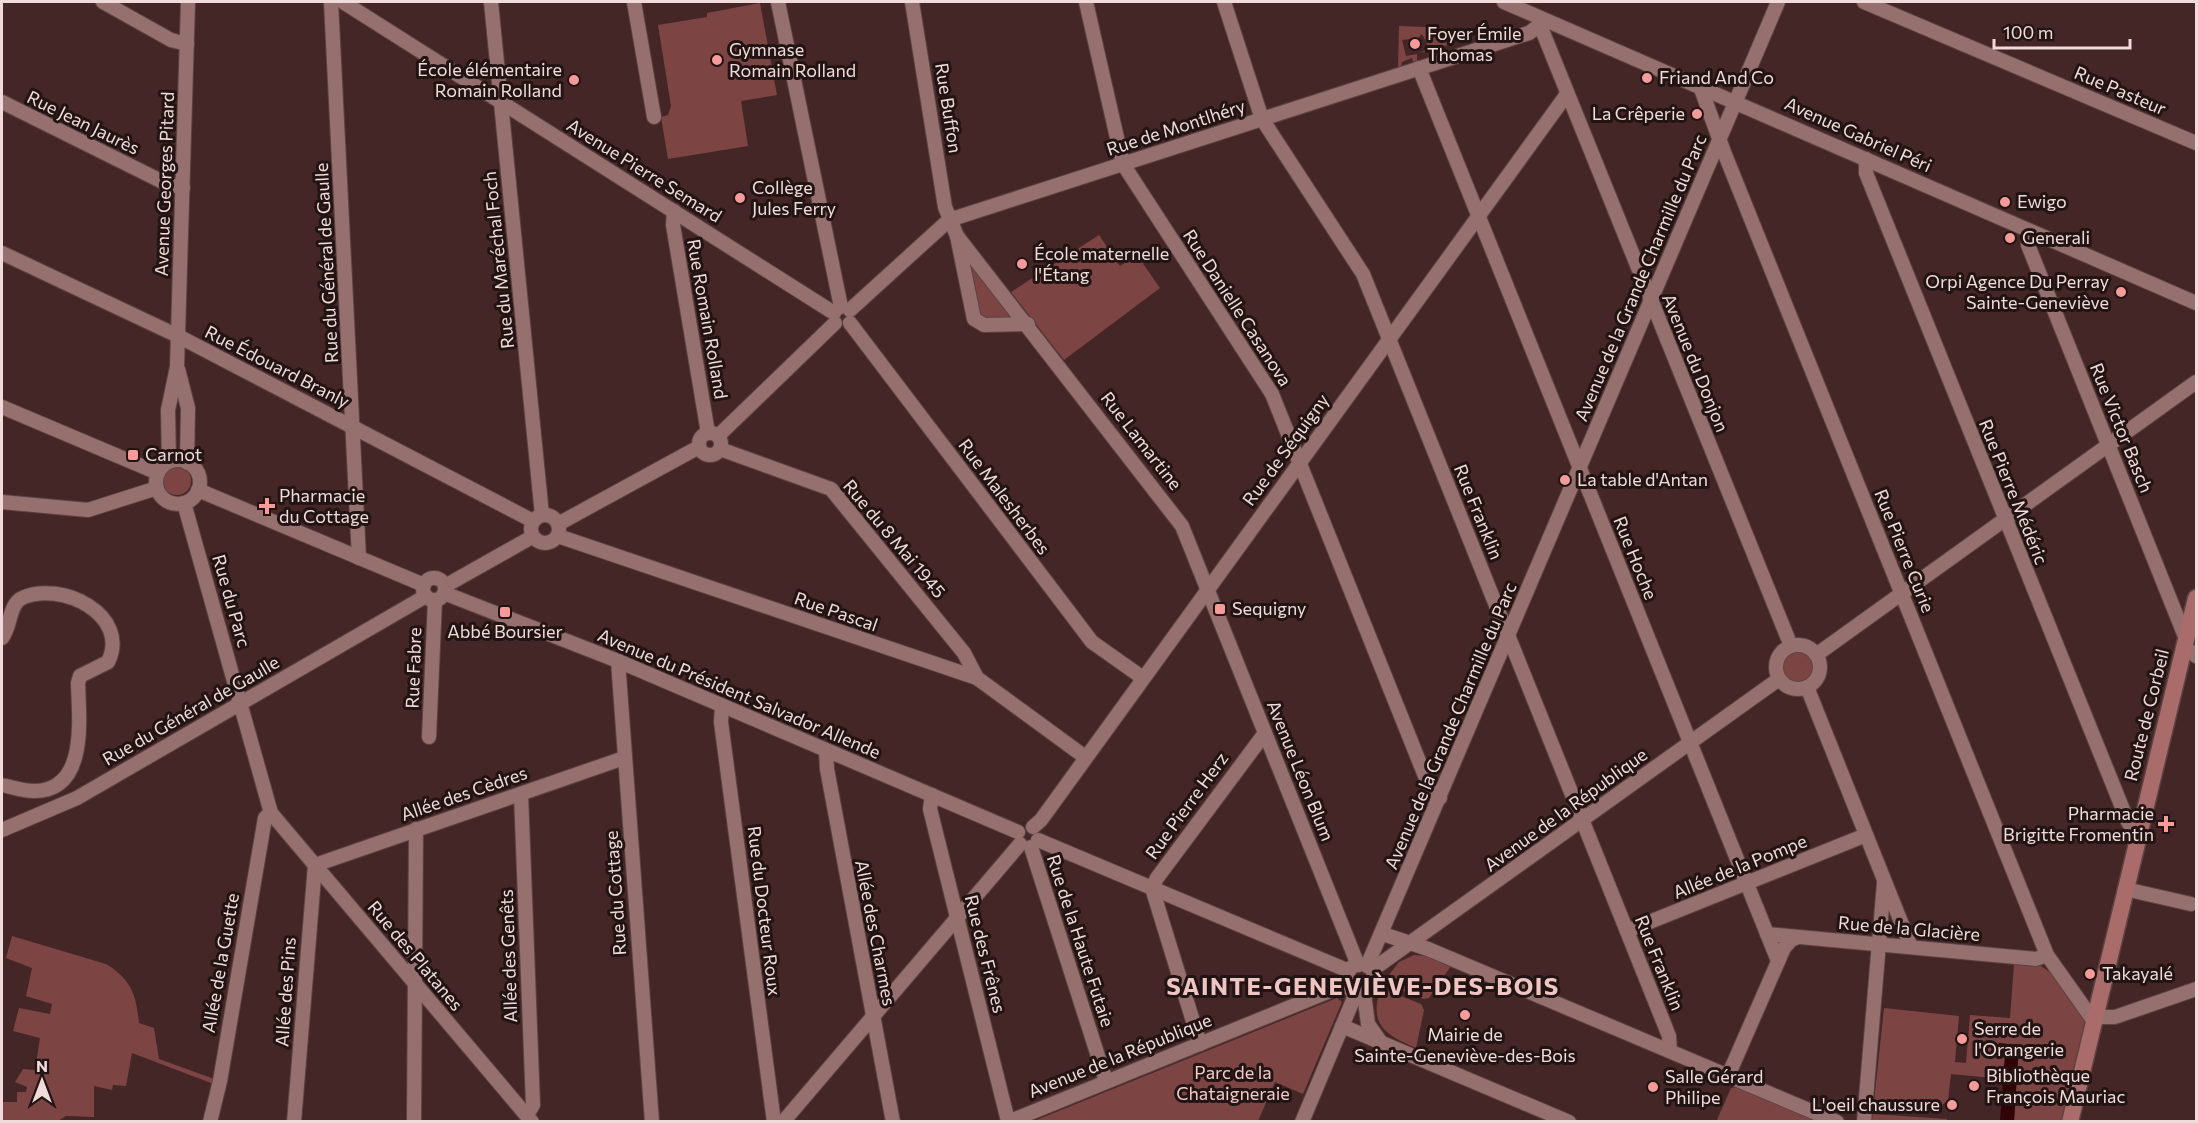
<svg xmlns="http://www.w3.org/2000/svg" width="2198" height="1123" viewBox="0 0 2198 1123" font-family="Commissioner,sans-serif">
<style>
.green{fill:#7d4444}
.water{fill:#310206}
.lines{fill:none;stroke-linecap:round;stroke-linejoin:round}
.minor-casing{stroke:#5d4343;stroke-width:16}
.major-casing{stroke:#5d4343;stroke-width:19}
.minor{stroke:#95706f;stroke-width:14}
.major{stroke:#a96c6b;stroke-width:16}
.poi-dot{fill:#f59b99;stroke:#221413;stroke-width:2}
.labels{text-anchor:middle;stroke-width:6;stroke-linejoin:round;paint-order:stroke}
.poi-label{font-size:18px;fill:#f0dbda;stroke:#221413;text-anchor:start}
.street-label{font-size:18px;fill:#f0dbda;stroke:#221413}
.park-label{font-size:18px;fill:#f4c9c7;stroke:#221413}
.district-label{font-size:24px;font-weight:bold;letter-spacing:1.5px;fill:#efc5c4;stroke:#221413}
</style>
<rect width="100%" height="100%" fill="#452626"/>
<g class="green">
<polygon points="760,3 777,95 741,101 748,146 668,159 661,117 668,115 671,106 658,25 707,17 707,13"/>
<polygon points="1399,26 1449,28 1448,45 1420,53 1429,48 1422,34 1418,38 1402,40 1406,56 1417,54 1417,62 1413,63 1412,58 1402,62 1401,68 1398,69"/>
<polygon points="1099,235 1120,266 1137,255 1160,288 1064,360 1011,292"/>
<polygon points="968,259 1013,319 983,319 979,315 975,284"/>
<circle cx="177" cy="481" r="14"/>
<circle cx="1799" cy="667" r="17"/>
<path d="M 12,936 L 106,964 C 132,980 136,995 139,1023 L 154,1028 L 159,1059 L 220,1081 L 219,1086 L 132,1053 L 126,1086 L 113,1085 L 112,1090 L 94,1086 L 94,1117 L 66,1116 L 58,1121 L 2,1121 L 2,1102 L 17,1102 L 17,1092 L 26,1092 L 27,1087 L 15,1082 L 23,1069 L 35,1070 L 40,1038 L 13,1031 L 19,1008 L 50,1014 L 52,1004 L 26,996 L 32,968 L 6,958 Z"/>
<polygon points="1414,955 1427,956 1451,966 1429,998 1423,999 1383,983 1399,962"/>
<polygon points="2014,964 2041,966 2051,973 2088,1025 2065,1121 2014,1121 2019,1046 1999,1044 2005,1056 2003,1079 1951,1074 1948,1100 1940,1107 1874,1102 1884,1008 1959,1016 1955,1062 1966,1063 1970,1015 2010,1018"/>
<path d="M 1381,988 L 1421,1004 L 1424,1010 L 1416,1048 C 1385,1035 1368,1024 1381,988 Z"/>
<polygon points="1337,998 1342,1002 1303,1094 1275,1082 1258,1121 1034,1121"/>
<polygon points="1736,1087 1821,1121 1716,1122 1731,1088"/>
<polygon points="1873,1114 1947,1119 1947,1121 1871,1121"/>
</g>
<polygon class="water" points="1999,1043 2019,1045 2014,1121 2000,1121 2005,1056 1998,1056"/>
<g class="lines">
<defs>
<g id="minor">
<polyline points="103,2 171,40 187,44"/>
<polyline points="331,2 359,558"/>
<polyline points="343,2 834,313"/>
<polyline points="491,2 542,515"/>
<polyline points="634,2 654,117"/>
<polyline points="778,2 841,307"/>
<polyline points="912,2 945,207 957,236 974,319 984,325 1028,324"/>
<polyline points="1086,2 1123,164 1272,394 1427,781 1433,793 1440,798"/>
<polyline points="1224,2 1262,119 1363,274 1669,1036 1670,1051"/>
<polyline points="1504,2 2196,303"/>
<polyline points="1864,2 2196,143"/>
<polyline points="1540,25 1791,646"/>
<polyline points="1419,68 1778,961"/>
<polyline points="1700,86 1724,152 2047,955 2093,1020"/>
<polyline points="2,102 167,184 183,188"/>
<polyline points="1866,159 1866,173 2128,822 2138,835"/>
<polyline points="674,211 673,225 708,433"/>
<polyline points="2028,230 2028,245 2186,639"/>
<polyline points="957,236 1182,526 1358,965"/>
<polyline points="2,253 178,336 533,521"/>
<polyline points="850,310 949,220 1529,33 1540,25"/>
<polyline points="850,323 1092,642 1143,678"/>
<polyline points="178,369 188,408 187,463"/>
<polyline points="2,407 158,473"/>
<circle cx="710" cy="444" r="11"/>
<polyline points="718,436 835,323"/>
<polyline points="720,449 831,489 964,653 977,678"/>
<circle cx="178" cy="482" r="22"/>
<polyline points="169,462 168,410 177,367 188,2"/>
<polyline points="198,490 424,585"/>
<polyline points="2,502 88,510 157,488"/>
<polyline points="184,503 271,813 532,1122"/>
<circle cx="545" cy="529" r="14"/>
<polyline points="558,524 699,447"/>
<polyline points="558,536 977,678 1085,757"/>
<circle cx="434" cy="589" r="11"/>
<polyline points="445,586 532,537"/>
<polyline points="444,593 618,661 1018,832"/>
<path d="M 2,638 C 11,627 9,604 22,598 C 61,580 131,615 108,662 L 80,676 L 78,683 C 79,719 88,791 34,791 C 23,791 12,787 2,785"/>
<circle cx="1798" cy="667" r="22"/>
<polyline points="2190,651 2196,656"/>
<polyline points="1816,655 2196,382"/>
<polyline points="618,661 652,1122"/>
<polyline points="1807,687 1911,947"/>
<polyline points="722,706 721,722 774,1122"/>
<polyline points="429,737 435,600"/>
<polyline points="826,750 827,769 893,1122"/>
<polyline points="521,794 533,1105 527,1115"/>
<polyline points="932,795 930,809 1008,1121"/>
<polyline points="1033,827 1041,820 1567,94"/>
<polyline points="2,830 77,798 426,596"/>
<polyline points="1038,840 1349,971"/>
<polyline points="1031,847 1106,1081"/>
<polyline points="2125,889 2191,904"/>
<polyline points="1627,931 1866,835"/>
<polyline points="1383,934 1428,949 1837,1122"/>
<polyline points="1767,934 2036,959 2047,955"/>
<circle cx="1361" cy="979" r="15"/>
<polyline points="1367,966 1778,2"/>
<polyline points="1372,970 1779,679"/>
<polyline points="1364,993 1368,1024 1380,1041"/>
<polyline points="2100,1017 2115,1017 2196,989"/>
<polyline points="1342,1026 1569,1122"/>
<polyline points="1200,1044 1152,888 1157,878 1265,733"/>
<polyline points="1728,1076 1784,948 1791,940 1798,937"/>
<polyline points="210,1122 220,1081 265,818 271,813"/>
<polyline points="294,1122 315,865 624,758"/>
<polyline points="414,1122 416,829"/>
<polyline points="783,1122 1020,844"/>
<polyline points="1008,1122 1347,984"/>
<polyline points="1302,1122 1356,993"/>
<polyline points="1864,1122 1884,883"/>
</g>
<polyline id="major" points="2070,1122 2196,598"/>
</defs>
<use href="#minor" class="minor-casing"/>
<use href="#major" class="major-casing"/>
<use href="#minor" class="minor"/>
<use href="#major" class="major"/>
</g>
<g class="poi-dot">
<circle cx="1415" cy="44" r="6"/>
<circle cx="717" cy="60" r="6"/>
<circle cx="1647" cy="78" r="6"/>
<circle cx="574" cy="80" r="6"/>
<circle cx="1697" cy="114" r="6"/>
<circle cx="740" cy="198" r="6"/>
<circle cx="2005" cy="202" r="6"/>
<circle cx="2010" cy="238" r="6"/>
<circle cx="1022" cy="264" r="6"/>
<circle cx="2121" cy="292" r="6"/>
<rect x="127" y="449" width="12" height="12" rx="3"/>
<circle cx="1565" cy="480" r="6"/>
<path d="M264 497h6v6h6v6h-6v6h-6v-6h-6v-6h6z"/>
<rect x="1214" y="603" width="12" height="12" rx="3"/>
<rect x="499" y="606" width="12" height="12" rx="3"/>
<path d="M2163 815h6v6h6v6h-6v6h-6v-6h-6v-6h6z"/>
<circle cx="2090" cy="974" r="6"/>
<circle cx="1465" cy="1015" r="6"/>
<circle cx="1962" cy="1039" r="6"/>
<circle cx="1974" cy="1086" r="6"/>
<circle cx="1653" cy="1087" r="6"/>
<circle cx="1952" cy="1105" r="6"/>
</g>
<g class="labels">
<g class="poi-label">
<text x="1427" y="40">Foyer Émile<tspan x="1427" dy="21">Thomas</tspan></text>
<text x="729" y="56">Gymnase<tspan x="729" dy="21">Romain Rolland</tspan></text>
<text x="562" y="76" text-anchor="end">École élémentaire<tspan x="562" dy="21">Romain Rolland</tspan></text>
<text x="1659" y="84">Friand And Co</text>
<text x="1685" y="120" text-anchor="end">La Crêperie</text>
<text x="752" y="194">Collège<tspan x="752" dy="21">Jules Ferry</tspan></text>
<text x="2017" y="208">Ewigo</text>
<text x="2022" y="244">Generali</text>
<text x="1034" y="260">École maternelle<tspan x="1034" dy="21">l'Étang</tspan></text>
<text x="2109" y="288" text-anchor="end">Orpi Agence Du Perray<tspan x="2109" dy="21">Sainte-Geneviève</tspan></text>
<text x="145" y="461">Carnot</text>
<text x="1577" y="486">La table d'Antan</text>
<text x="279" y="502">Pharmacie<tspan x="279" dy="21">du Cottage</tspan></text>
<text x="1232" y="615">Sequigny</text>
<text x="505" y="638" text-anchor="middle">Abbé Boursier</text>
<text x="2154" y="820" text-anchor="end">Pharmacie<tspan x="2154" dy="21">Brigitte Fromentin</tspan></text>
<text x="2102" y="980">Takayalé</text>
<text x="1974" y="1035">Serre de<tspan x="1974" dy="21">l'Orangerie</tspan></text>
<text x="1465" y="1041" text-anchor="middle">Mairie de<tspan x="1465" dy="21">Sainte-Geneviève-des-Bois</tspan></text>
<text x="1986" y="1082">Bibliothèque<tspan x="1986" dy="21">François Mauriac</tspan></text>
<text x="1665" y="1083">Salle Gérard<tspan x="1665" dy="21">Philipe</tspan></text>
<text x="1940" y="1111" text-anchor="end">L'oeil chaussure</text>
</g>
<g class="street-label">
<text transform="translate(2120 91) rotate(23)" y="6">Rue Pasteur</text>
<text transform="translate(948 108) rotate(81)" y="6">Rue Buffon</text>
<text transform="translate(83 123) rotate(26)" y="6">Rue Jean Jaurès</text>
<text transform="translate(1176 128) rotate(-18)" y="6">Rue de Montlhéry</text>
<text transform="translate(1858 135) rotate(24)" y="6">Avenue Gabriel Péri</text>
<text transform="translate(644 171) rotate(32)" y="6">Avenue Pierre Semard</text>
<text transform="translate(165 184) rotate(-88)" y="6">Avenue Georges Pitard</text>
<text transform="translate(499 260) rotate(-96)" y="6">Rue du Maréchal Foch</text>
<text transform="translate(327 263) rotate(-93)" y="6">Rue du Général de Gaulle</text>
<text transform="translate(1641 278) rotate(-67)" y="6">Avenue de la Grande Charmille du Parc</text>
<text transform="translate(1237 308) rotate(57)" y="6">Rue Danielle Casanova</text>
<text transform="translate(707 319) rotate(80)" y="6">Rue Romain Rolland</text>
<text transform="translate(1695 363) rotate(68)" y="6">Avenue du Donjon</text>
<text transform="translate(277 367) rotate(27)" y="6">Rue Édouard Branly</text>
<text transform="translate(2121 428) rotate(68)" y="6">Rue Victor Basch</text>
<text transform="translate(1141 441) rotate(52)" y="6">Rue Lamartine</text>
<text transform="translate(1286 450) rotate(-54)" y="6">Rue de Séquigny</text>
<text transform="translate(2013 492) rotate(68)" y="6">Rue Pierre Médéric</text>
<text transform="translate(1004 497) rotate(53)" y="6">Rue Malesherbes</text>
<text transform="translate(1478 512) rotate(68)" y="6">Rue Franklin</text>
<text transform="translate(894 539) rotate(50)" y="6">Rue du 8 Mai 1945</text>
<text transform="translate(1904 551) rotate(68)" y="6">Rue Pierre Curie</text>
<text transform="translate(1635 558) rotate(68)" y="6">Rue Hoche</text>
<text transform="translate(231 601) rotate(74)" y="6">Rue du Parc</text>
<text transform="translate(836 612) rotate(19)" y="6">Rue Pascal</text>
<text transform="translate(414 668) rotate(-88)" y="6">Rue Fabre</text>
<text transform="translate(739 694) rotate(23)" y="6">Avenue du Président Salvador Allende</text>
<text transform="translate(191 711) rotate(-30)" y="6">Rue du Général de Gaulle</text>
<text transform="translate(2147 715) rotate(-76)" y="6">Route de Corbeil</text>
<text transform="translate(1451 726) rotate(-67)" y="6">Avenue de la Grande Charmille du Parc</text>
<text transform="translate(1300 771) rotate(68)" y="6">Avenue Léon Blum</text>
<text transform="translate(464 794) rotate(-19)" y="6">Allée des Cèdres</text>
<text transform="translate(1187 806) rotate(-54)" y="6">Rue Pierre Herz</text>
<text transform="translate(1566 810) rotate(-36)" y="6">Avenue de la République</text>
<text transform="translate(1740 867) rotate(-22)" y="6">Allée de la Pompe</text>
<text transform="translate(616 893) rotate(-94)" y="6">Rue du Cottage</text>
<text transform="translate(764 911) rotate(83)" y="6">Rue du Docteur Roux</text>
<text transform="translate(1909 929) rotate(5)" y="6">Rue de la Glacière</text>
<text transform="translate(875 933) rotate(79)" y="6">Allée des Charmes</text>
<text transform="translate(1080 941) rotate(72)" y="6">Rue de la Haute Futaie</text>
<text transform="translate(985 954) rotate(76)" y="6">Rue des Frênes</text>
<text transform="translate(415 956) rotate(50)" y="6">Rue des Platanes</text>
<text transform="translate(509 956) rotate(-92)" y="6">Allée des Genêts</text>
<text transform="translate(221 963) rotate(-80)" y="6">Allée de la Guette</text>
<text transform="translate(1659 963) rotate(68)" y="6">Rue Franklin</text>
<text transform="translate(286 992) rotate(-86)" y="6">Allée des Pins</text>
<text transform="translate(1120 1056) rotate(-22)" y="6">Avenue de la République</text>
</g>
<g class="park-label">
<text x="1233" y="1079">Parc de la<tspan x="1233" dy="21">Chataigneraie</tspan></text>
</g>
<g class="district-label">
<text x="1363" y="995">SAINTE-GENEVIÈVE-DES-BOIS</text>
</g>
</g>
<rect width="2198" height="1123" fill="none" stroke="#f0dbda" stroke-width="6"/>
<g transform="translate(42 1081)" stroke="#221413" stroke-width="4.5" paint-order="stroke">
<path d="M0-4.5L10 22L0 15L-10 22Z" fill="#f0dbda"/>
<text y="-9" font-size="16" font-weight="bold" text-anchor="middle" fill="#f0dbda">N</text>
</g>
<path d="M1994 39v9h136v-9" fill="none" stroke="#f0dbda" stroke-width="3"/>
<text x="2003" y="39" font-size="18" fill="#f0dbda" stroke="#221413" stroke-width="4.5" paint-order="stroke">100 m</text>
</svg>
